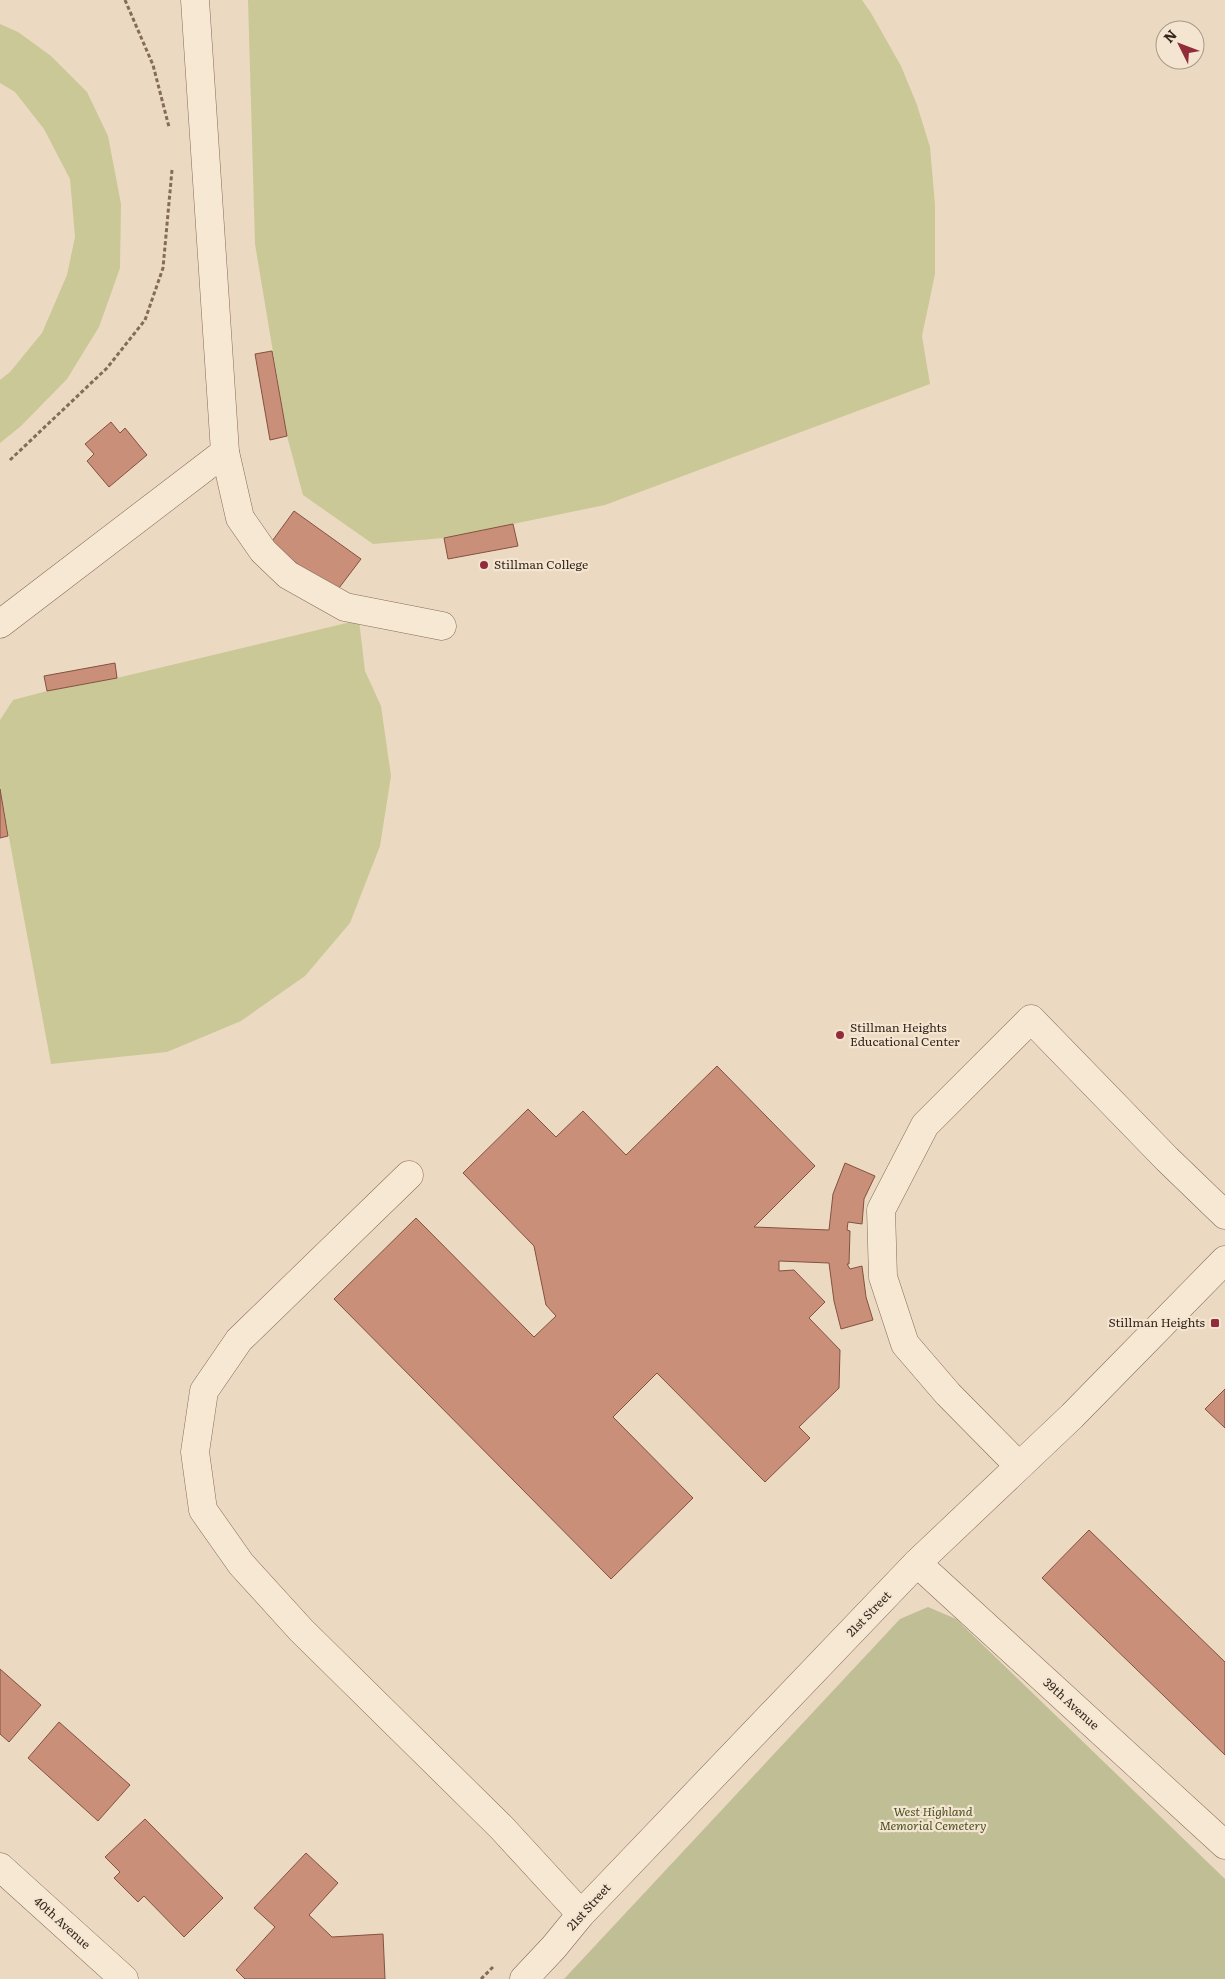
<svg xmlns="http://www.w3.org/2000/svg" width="1225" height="1979" viewBox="0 0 1225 1979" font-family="Literata,serif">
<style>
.green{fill:#cac896}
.cemetery{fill:#bfbe95}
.building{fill:#c98f79;stroke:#835240}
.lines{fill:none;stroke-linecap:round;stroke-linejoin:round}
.minor-casing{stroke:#856b5a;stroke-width:29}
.path{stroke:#856b5a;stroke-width:3;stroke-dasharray:4 2.5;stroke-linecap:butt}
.minor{stroke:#f7e8d4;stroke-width:28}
.poi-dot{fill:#922c3b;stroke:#f4e5d1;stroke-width:2}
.labels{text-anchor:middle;stroke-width:4.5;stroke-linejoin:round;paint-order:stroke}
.poi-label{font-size:12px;fill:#35261d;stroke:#f4e5d1;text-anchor:start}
.street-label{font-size:12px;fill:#35261d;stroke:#f4e5d1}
.park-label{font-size:12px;font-style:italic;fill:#4c5125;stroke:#f4e5d1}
</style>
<rect width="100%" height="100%" fill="#ecd9c2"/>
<g class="green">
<polygon points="248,0 862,0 871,13 901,66 917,105 930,147 935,205 935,274 922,336 930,384 605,505 444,538 373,544 303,495 287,436 255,244"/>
<polygon points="0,24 18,32 51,56 87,92 108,136 121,204 120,268 99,327 67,379 21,426 0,443 0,380 10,372 42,333 67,275 75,237 70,179 44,129 15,92 0,83"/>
<polygon points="359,620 365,671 381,706 391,776 380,846 350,923 305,976 241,1021 167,1052 51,1064 0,789 0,720 13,700 47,691 117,678"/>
</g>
<polygon class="cemetery" points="928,1607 956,1619 1225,1879 1225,1979 564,1979 900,1619"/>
<g class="building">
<polygon points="272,351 287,436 270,440 255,354"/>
<polygon points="111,422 120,433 125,428 147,455 109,487 87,461 94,454 85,444"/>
<polygon points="294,511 361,559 336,592 270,544"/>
<polygon points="513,524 518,546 448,559 444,538"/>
<polygon points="115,663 117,678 47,691 44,676"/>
<polygon points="0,789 8,836 0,838"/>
<polygon points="717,1066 815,1166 754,1227 829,1230 833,1194 845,1163 875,1176 864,1199 862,1224 848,1222 847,1230 850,1231 849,1264 847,1264 850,1269 862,1266 866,1297 873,1320 841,1329 834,1301 829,1263 779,1261 779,1271 794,1270 825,1302 809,1318 840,1350 839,1388 799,1427 810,1438 765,1482 657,1373 613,1417 693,1498 611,1579 334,1299 416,1218 534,1337 556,1316 546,1305 534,1246 463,1173 528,1109 556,1137 583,1111 626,1155"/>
<polygon points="1225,1389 1225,1428 1205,1409"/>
<polygon points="1089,1530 1225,1662 1225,1755 1042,1578"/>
<polygon points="0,1669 41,1705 9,1742 0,1734"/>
<polygon points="59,1722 130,1785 98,1821 28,1758"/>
<polygon points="145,1819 223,1898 184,1937 144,1896 138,1902 114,1878 120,1872 105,1857"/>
<polygon points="306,1853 338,1883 309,1915 332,1937 383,1934 385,1979 245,1979 236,1970 275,1927 254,1908"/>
</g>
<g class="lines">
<defs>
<g id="minor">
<polyline points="195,0 225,452 240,518 263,551 288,575 345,607 442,626"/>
<polyline points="0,624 225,452"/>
<polyline points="409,1175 239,1340 204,1391 195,1452 203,1510 241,1564 301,1630 502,1828 581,1914"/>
<polyline points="1019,1466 948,1394 905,1344 883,1277 881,1210 925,1125 1031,1019 1167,1159 1225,1215"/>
<polyline points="917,1563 1225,1845"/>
<polyline points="0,1867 124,1979"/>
<polyline points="524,1979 554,1947 581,1914 917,1563 1072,1416 1225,1260"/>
</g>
</defs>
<use href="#minor" class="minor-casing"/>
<g class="path">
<polyline points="125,0 153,65 169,127"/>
<polyline points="10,460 107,368 145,320 163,268 172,170"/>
<polyline points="481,1979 493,1967"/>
</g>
<use href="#minor" class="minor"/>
</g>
<g class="poi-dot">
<circle cx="484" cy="565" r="5"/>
<circle cx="840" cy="1035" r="5"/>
<rect x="1210" y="1318" width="10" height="10" rx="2.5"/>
</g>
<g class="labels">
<g class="poi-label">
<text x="494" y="569">Stillman College</text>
<text x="850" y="1032">Stillman Heights<tspan x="850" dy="14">Educational Center</tspan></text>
<text x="1205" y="1327" text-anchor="end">Stillman Heights</text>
</g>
<g class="street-label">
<text transform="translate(869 1614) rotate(-46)" y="4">21st Street</text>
<text transform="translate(1071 1704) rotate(42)" y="4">39th Avenue</text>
<text transform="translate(589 1907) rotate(-48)" y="4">21st Street</text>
<text transform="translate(62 1923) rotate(42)" y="4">40th Avenue</text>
</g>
<g class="park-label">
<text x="933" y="1816">West Highland<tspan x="933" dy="14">Memorial Cemetery</tspan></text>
</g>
</g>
<g transform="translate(1180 45) rotate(312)"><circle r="24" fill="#f4e5d1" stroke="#a89989"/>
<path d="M0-4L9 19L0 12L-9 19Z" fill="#922c3b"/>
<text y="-8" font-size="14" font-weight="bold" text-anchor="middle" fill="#35261d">N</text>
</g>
</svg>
